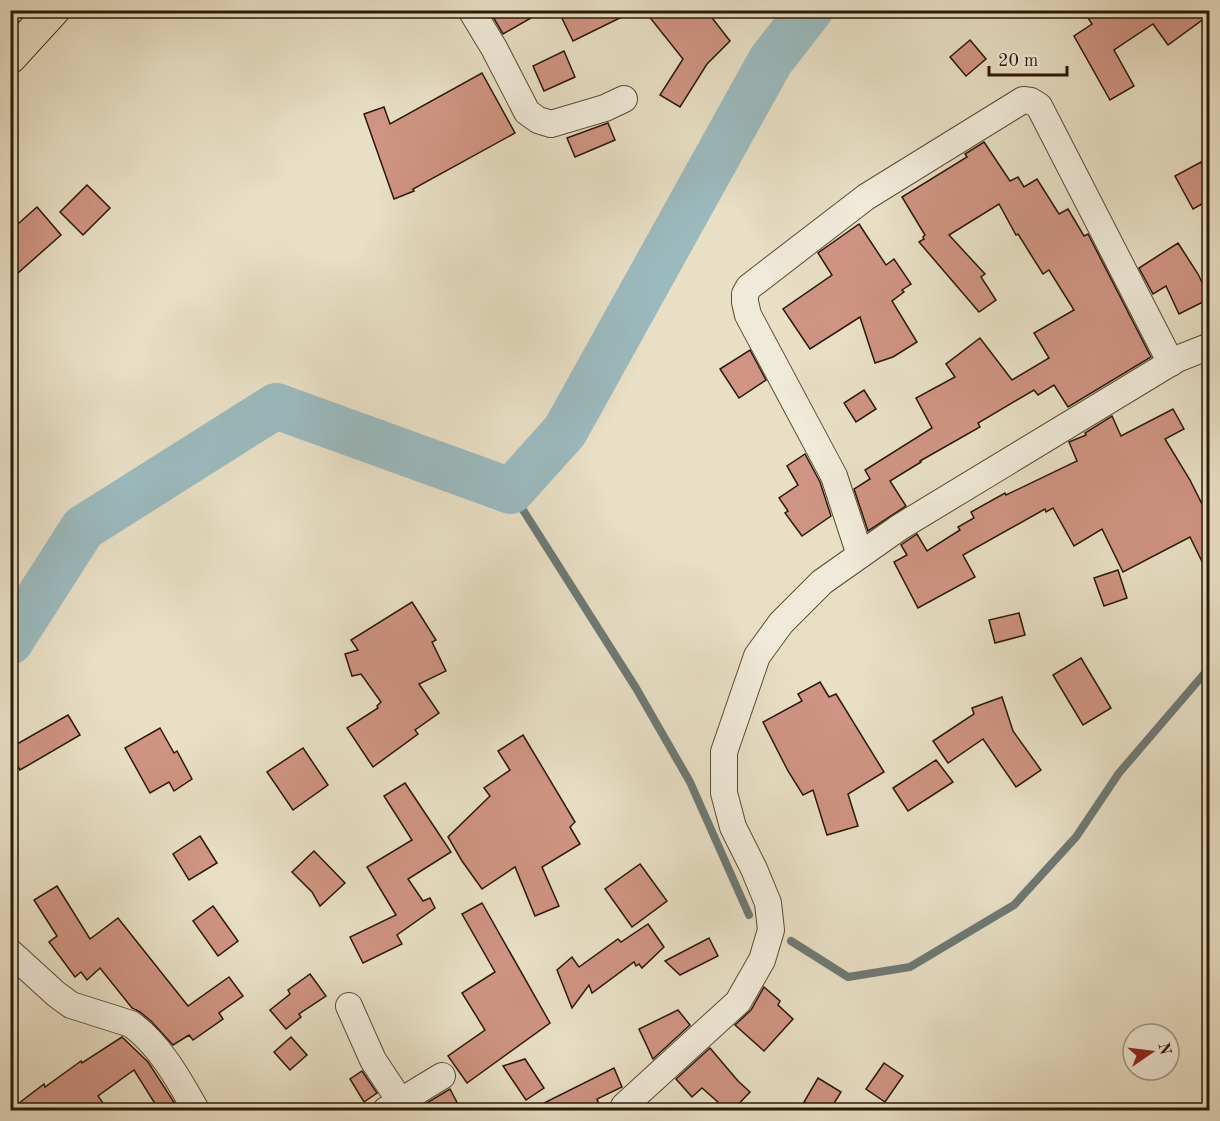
<svg xmlns="http://www.w3.org/2000/svg" width="1220" height="1121" viewBox="0 0 1220 1121" font-family="'Old Standard TT',serif">
<style>
.lines{fill:none;stroke-linecap:round;stroke-linejoin:round}
.stream{stroke:#6e7974;stroke-width:8}
.river{stroke:#9bbabe;stroke-width:46}
.building{fill:#cf9483;stroke:#2b1806;stroke-width:1.5}
.minor-casing{stroke:#5a4a36;stroke-width:28}
.highway-casing{stroke:#2b1806;stroke-width:35}
.minor{stroke:#f0ead9;stroke-width:26}
.highway{stroke:#e8dfc5;stroke-width:33}
</style>
<rect width="100%" height="100%" fill="#e8dfc5"/>
<filter id="stains"><feTurbulence type="fractalNoise" baseFrequency=".00333" numOctaves="4"/><feColorMatrix values="0 0 0 0 .2 0 0 0 0 .09 0 0 0 0 .02 0 0 0 .5 -.17"/></filter>
<radialGradient id="worn" r=".72"><stop offset=".6" stop-color="#630" stop-opacity="0"/><stop offset="1" stop-color="#630" stop-opacity=".3"/></radialGradient>
<g class="lines">
<g class="stream">
<polyline points="511,491 636,688 690,782 749,915"/>
<polyline points="791,941 848,977 910,967 1014,905 1076,837 1119,773 1210,667"/>
</g>
<polyline class="river" points="10,642 83,528 276,406 511,491 565,431 771,60 810,10"/>
</g>
<g class="building">
<polygon points="489,10 545,10 503,34"/>
<polygon points="558,10 636,10 573,41"/>
<polygon points="644,10 706,10 730,41 707,64 680,107 660,95 683,59"/>
<polygon points="1083,10 1209,10 1209,15 1168,45 1153,24 1114,50 1134,86 1110,100 1074,36 1092,24"/>
<polygon points="970,40 986,59 966,76 950,57"/>
<polygon points="564,51 575,77 544,91 533,66"/>
<polygon points="482,73 515,133 413,189 414,191 394,199 364,114 384,107 390,124"/>
<polygon points="608,123 615,140 575,157 567,138"/>
<polygon points="984,142 1010,181 1018,177 1024,187 1037,179 1059,214 1068,209 1084,236 1088,234 1151,357 1068,407 1054,385 1038,395 1034,390 978,423 980,427 920,461 921,462 890,481 906,506 868,531 854,489 870,479 865,470 932,428 916,398 955,377 946,364 980,338 1012,380 1049,358 1034,333 1074,310 1049,270 1043,274 1018,234 1016,235 999,204 949,235 985,274 981,277 996,300 979,312 919,242 924,239 923,237 925,235 902,197 967,157 965,154"/>
<polygon points="1201,162 1209,179 1209,200 1193,209 1175,176"/>
<polygon points="87,185 110,208 83,235 60,212"/>
<polygon points="37,207 61,235 10,280 10,231"/>
<polygon points="859,224 886,265 894,259 911,284 902,290 904,292 892,301 917,342 893,357 875,363 860,317 810,349 783,309 832,275 818,253"/>
<polygon points="1178,243 1198,274 1209,297 1209,299 1179,314 1166,286 1153,294 1139,268"/>
<polygon points="750,350 766,380 739,398 720,369"/>
<polygon points="864,390 876,409 856,422 844,403"/>
<polygon points="1173,409 1184,429 1165,439 1190,480 1209,518 1209,576 1190,537 1123,572 1102,529 1074,546 1053,508 1046,512 1045,509 963,555 975,577 918,608 894,562 907,555 901,545 917,534 927,551 960,530 958,527 974,518 971,512 1005,493 1006,495 1077,461 1069,442 1086,435 1085,433 1112,416 1121,436"/>
<polygon points="805,454 820,482 831,516 802,536 785,513 788,511 779,498 798,485 787,466"/>
<polygon points="1118,570 1127,598 1104,606 1094,578"/>
<polygon points="412,602 436,640 432,642 446,671 419,684 439,713 415,730 418,734 373,767 347,728 378,708 377,706 381,702 361,674 352,676 345,654 358,650 351,640"/>
<polygon points="1019,613 1025,635 995,643 989,620"/>
<polygon points="1081,658 1111,708 1083,725 1053,675"/>
<polygon points="820,682 829,697 836,694 884,772 848,794 858,826 827,835 813,790 803,795 788,771 763,722 802,701 798,694"/>
<polygon points="1002,697 1013,731 1041,770 1016,787 983,739 948,763 933,741 974,714 972,708"/>
<polygon points="68,715 80,735 20,770 10,753 10,748"/>
<polygon points="160,728 174,753 177,751 192,779 174,791 169,782 150,793 125,748"/>
<polygon points="523,735 575,822 570,827 580,844 542,867 559,906 535,916 515,867 482,889 462,861 448,837 490,796 484,788 510,770 498,751"/>
<polygon points="303,748 328,785 293,810 267,772"/>
<polygon points="936,760 953,782 908,811 893,788"/>
<polygon points="405,783 451,852 408,879 423,901 430,898 435,908 397,935 402,944 363,963 350,937 396,915 367,867 412,840 384,796"/>
<polygon points="200,836 217,863 189,880 173,854"/>
<polygon points="314,851 345,883 320,906 312,892 292,872"/>
<polygon points="640,864 667,901 632,927 605,889"/>
<polygon points="57,886 90,939 118,918 188,1006 229,977 243,996 219,1013 223,1019 193,1040 189,1035 173,1045 151,1021 140,1012 132,1008 100,968 87,980 81,972 75,977 49,942 57,936 34,900"/>
<polygon points="482,903 550,1023 467,1083 448,1056 485,1030 462,993 495,972 462,914"/>
<polygon points="213,906 238,941 218,956 193,921"/>
<polygon points="648,924 664,947 642,968 639,964 636,966 634,962 592,993 589,985 572,1008 557,970 572,957 579,967 618,939 621,942"/>
<polygon points="709,938 718,956 680,975 665,961"/>
<polygon points="310,974 326,996 299,1014 301,1017 286,1029 270,1010 290,994 288,990"/>
<polygon points="764,987 780,1001 778,1005 793,1019 764,1051 735,1025 751,1010"/>
<polygon points="678,1010 690,1025 653,1059 639,1029"/>
<polygon points="122,1037 148,1062 179,1110 159,1110 134,1070 98,1096 108,1110 10,1110 44,1084 45,1087 81,1061 82,1063"/>
<polygon points="291,1037 307,1055 290,1070 274,1052"/>
<polygon points="710,1048 738,1081 750,1092 733,1110 727,1110 702,1088 692,1097 676,1079"/>
<polygon points="525,1059 544,1088 526,1100 503,1066"/>
<polygon points="884,1063 903,1076 885,1102 866,1089"/>
<polygon points="614,1068 622,1087 597,1099 599,1104 586,1110 541,1110 538,1106"/>
<polygon points="362,1071 377,1093 364,1102 350,1079"/>
<polygon points="818,1078 841,1092 830,1110 817,1110 804,1102"/>
<polygon points="450,1089 461,1110 421,1110 420,1107"/>
</g>
<g class="lines">
<defs>
<g id="minor">
<polyline points="471,10 494,48 527,112 538,120 551,124 605,108 624,99"/>
<polyline points="860,555 834,476 748,315 745,302 745,294 749,287 866,197 1023,100 1031,101 1039,106 1171,363"/>
<path d="M 10,952 L 56,994 L 71,1005 L 131,1024 C 160,1045 179,1080 196,1110"/>
<polyline points="349,1006 373,1060 406,1110"/>
<polyline points="386,1110 442,1076"/>
<polyline points="623,1110 624,1106 738,1002 762,960 771,930 768,903 754,869 733,827 724,793 724,752 757,656 781,623 822,582 900,527 1177,359 1210,346"/>
</g>
<polyline id="highway" points="10,57 53,10"/>
</defs>
<use href="#minor" class="minor-casing"/>
<use href="#highway" class="highway-casing"/>
<use href="#minor" class="minor"/>
<use href="#highway" class="highway"/>
</g>
<rect width="1220" height="1121" fill="none" stroke="#e8dfc5" stroke-width="36"/>
<rect x="12" y="12" width="1196" height="1097" fill="none" stroke="#2b1806" stroke-width="3"/>
<rect x="18" y="18" width="1184" height="1085" fill="none" stroke="#2b1806" stroke-width="1.5"/>
<g transform="translate(1151 1052) rotate(76)"><circle r="28" fill="#f0ead9" stroke="#a19685" stroke-width="1.5"/>
<path d="M0-4.5L10 22L0 15L-10 22Z" fill="#8f2418"/>
<text y="-9" font-size="16" font-weight="bold" text-anchor="middle" fill="#2b1806">N</text>
</g>
<path d="M989 66v9h78v-9" fill="none" stroke="#2b1806" stroke-width="3"/>
<text x="998" y="66" font-size="18" fill="#2b1806" stroke="#f0ead9" stroke-width="4.5" paint-order="stroke">20 m</text>
<rect width="100%" height="100%" filter="url(#stains)"/>
<rect width="100%" height="100%" fill="url(#worn)"/>
</svg>
